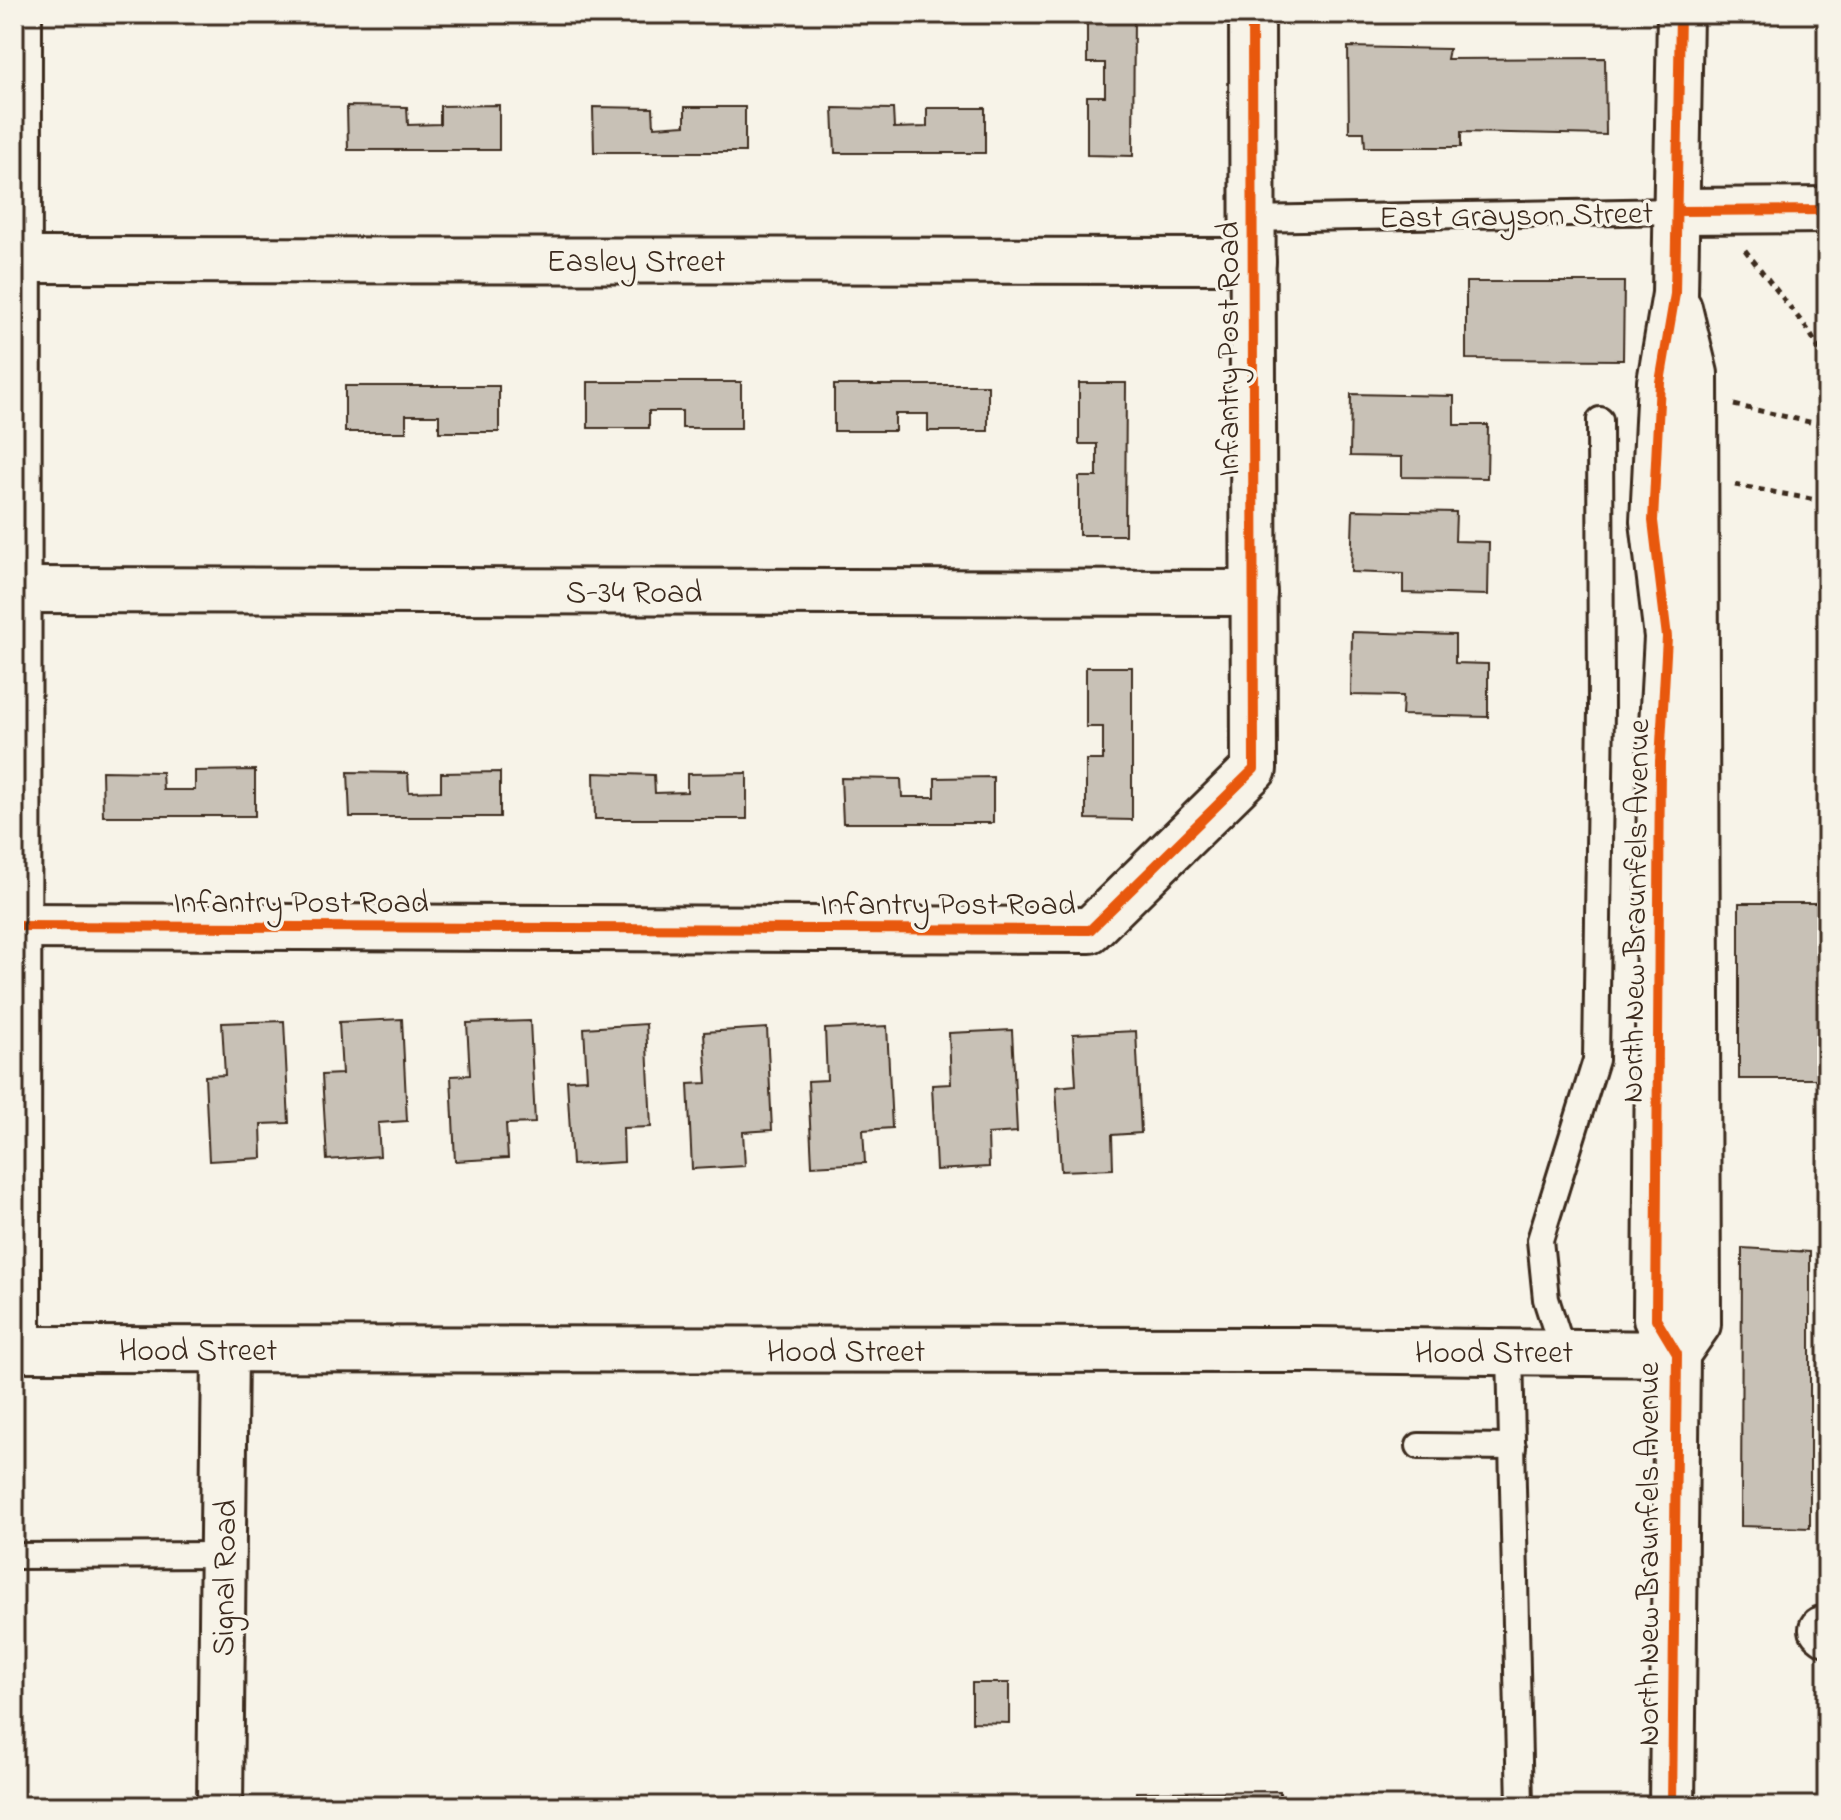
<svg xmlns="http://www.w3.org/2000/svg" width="1841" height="1820" viewBox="0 0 1841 1820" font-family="'Indie Flower',sans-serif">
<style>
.building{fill:#c8c1b6;stroke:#3b2a1e;stroke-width:2}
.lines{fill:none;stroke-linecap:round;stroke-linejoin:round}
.service-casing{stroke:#3b2a1e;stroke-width:30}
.minor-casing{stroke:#3b2a1e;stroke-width:50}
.tertiary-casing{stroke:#3b2a1e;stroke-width:50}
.path{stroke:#3b2a1e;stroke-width:5;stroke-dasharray:6 6;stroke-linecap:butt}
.service{stroke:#f7f3e8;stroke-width:24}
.minor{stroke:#f7f3e8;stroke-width:44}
.tertiary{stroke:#f7f3e8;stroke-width:44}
.cycleway-casing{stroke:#f7f3e8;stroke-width:15}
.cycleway{stroke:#e8590c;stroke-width:10}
.labels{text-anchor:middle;stroke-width:7;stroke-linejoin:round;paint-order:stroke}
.street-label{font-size:32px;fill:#3b2a1e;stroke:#f7f3e8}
</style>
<rect width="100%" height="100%" fill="#f7f3e8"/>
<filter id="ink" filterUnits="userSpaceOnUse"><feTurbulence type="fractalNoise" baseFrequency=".0125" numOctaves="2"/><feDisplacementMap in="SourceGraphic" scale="16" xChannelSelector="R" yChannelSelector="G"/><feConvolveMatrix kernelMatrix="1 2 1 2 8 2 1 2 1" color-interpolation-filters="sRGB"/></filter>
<g filter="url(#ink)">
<g class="building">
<polygon points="1087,14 1134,14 1133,156 1087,155 1087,96 1105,96 1105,63 1087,63"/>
<polygon points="1348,47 1449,49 1447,59 1605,58 1606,135 1461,132 1461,147 1365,147 1364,132 1349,132"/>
<polygon points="499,105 499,150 348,150 347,106 407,107 408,125 440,124 440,106"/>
<polygon points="593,107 653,108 654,127 685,125 685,107 745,107 745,152 594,152"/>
<polygon points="833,108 893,109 894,128 927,127 927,108 985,108 985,153 835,153"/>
<polygon points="1466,282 1624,282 1623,360 1466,359"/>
<polygon points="588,382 741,382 741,428 682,428 682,411 649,411 649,428 588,428"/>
<polygon points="1079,383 1126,383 1125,535 1079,535 1079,477 1097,477 1097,444 1079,444"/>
<polygon points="834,385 988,385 988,431 928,431 928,414 895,414 895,431 834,431"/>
<polygon points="345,386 499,386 499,432 439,432 439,415 406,415 406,432 345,432"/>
<polygon points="1351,394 1454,396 1454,425 1488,425 1487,478 1402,477 1402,457 1350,456"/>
<polygon points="1353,510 1456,512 1455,541 1489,542 1488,595 1403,593 1403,574 1351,572"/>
<polygon points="1352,632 1455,635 1455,663 1488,664 1488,717 1402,715 1403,696 1351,695"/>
<polygon points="1086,667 1132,667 1132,820 1086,819 1086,760 1103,760 1103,727 1086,727"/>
<polygon points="255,770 255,816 103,816 102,771 162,772 163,790 195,790 195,771"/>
<polygon points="348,772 408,773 409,792 441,791 441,773 500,772 500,817 350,817"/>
<polygon points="594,773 654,775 655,793 687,792 687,774 747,773 747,819 595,819"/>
<polygon points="993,777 993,823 843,823 841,778 901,779 902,797 935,797 935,778"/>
<rect x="1739" y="903" width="88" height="176"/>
<polygon points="402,1019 407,1121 378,1123 380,1156 327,1160 322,1075 342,1074 339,1022"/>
<polygon points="284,1021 289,1123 261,1124 262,1158 209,1161 205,1076 225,1075 222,1023"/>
<polygon points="530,1021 535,1123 506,1124 508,1158 455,1161 451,1076 470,1075 467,1023"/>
<polygon points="646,1024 651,1127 623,1128 624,1162 572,1165 567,1080 587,1079 584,1028"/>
<polygon points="887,1026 892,1128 863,1130 865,1163 812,1166 808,1081 827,1080 825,1029"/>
<polygon points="767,1028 772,1130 743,1132 745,1166 692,1169 688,1084 707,1083 704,1032"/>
<polygon points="1012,1030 1017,1132 988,1134 989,1167 936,1170 932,1085 951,1084 949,1033"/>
<polygon points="1136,1031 1141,1133 1112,1135 1113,1169 1061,1171 1056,1087 1076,1085 1073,1034"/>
<polygon points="1742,1248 1810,1252 1810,1528 1741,1526"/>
<polygon points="972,1683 1009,1683 1009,1723 972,1722"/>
<polygon points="1280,1791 1280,1806 1136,1806 1136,1792"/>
</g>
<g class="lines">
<defs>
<g id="service">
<polyline points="1253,219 1677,211"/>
<polyline points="1510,1351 1520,1806"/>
<polyline points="1563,1352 1546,1299 1540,1240 1596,1060 1601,708 1600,420"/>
<polyline points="1419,1446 1513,1447"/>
<polyline points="14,1556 224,1555"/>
</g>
<g id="minor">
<polyline points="19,260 1253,261"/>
<polyline points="14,590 1254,593"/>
<polyline points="14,926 1090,930 1254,769 1252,14"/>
<polyline points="14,1349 1310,1350 1677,1354"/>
<polyline points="18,1349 19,14"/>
<polyline points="1822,1629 1827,1633"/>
<polyline points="220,1806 225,1350"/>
</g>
<g id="tertiary">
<polyline points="1677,211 1827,210"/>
<polyline points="1677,1354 1698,1324 1695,374 1679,308"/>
<polyline points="1672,1806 1677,1354 1656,1319 1660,761 1667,637 1653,521 1660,382 1675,294 1680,14"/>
</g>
</defs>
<use href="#service" class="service-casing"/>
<use href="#minor" class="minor-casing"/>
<use href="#tertiary" class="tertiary-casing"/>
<g class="path">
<polyline points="1745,250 1808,330 1827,362"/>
<polyline points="1734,405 1827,426"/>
<polyline points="1735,485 1827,502"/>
</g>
<use href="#service" class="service"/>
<use href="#minor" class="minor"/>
<use href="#tertiary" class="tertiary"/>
<defs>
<g id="cycleway">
<polyline points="1677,211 1827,210"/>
<polyline points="14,926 1090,930 1254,769 1252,14"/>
<polyline points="1672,1806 1677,1354 1656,1319 1660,761 1667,637 1653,521 1660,382 1675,294 1680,14"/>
</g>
</defs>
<use href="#cycleway" class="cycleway-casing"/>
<use href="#cycleway" class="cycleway"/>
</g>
</g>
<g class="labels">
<g class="street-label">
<text transform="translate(1516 214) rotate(-1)" y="11">East Grayson Street</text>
<text x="636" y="271">Easley Street</text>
<text transform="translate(1227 349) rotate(-90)" y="11">Infantry Post Road</text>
<text x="634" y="602">S-34 Road</text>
<text x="301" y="912">Infantry Post Road</text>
<text x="948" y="914">Infantry Post Road</text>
<text transform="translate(1634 911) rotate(-89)" y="11">North New Braunfels Avenue</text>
<text x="198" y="1360">Hood Street</text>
<text x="846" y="1361">Hood Street</text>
<text x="1494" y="1362">Hood Street</text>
<text transform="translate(1647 1554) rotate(-90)" y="11">North New Braunfels Avenue</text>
<text transform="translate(223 1578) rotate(-89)" y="11">Signal Road</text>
</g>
</g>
<rect width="1841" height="1820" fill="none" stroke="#f7f3e8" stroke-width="48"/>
<rect x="24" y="24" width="1793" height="1772" fill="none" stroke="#3b2a1e" stroke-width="3" filter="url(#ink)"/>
</svg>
